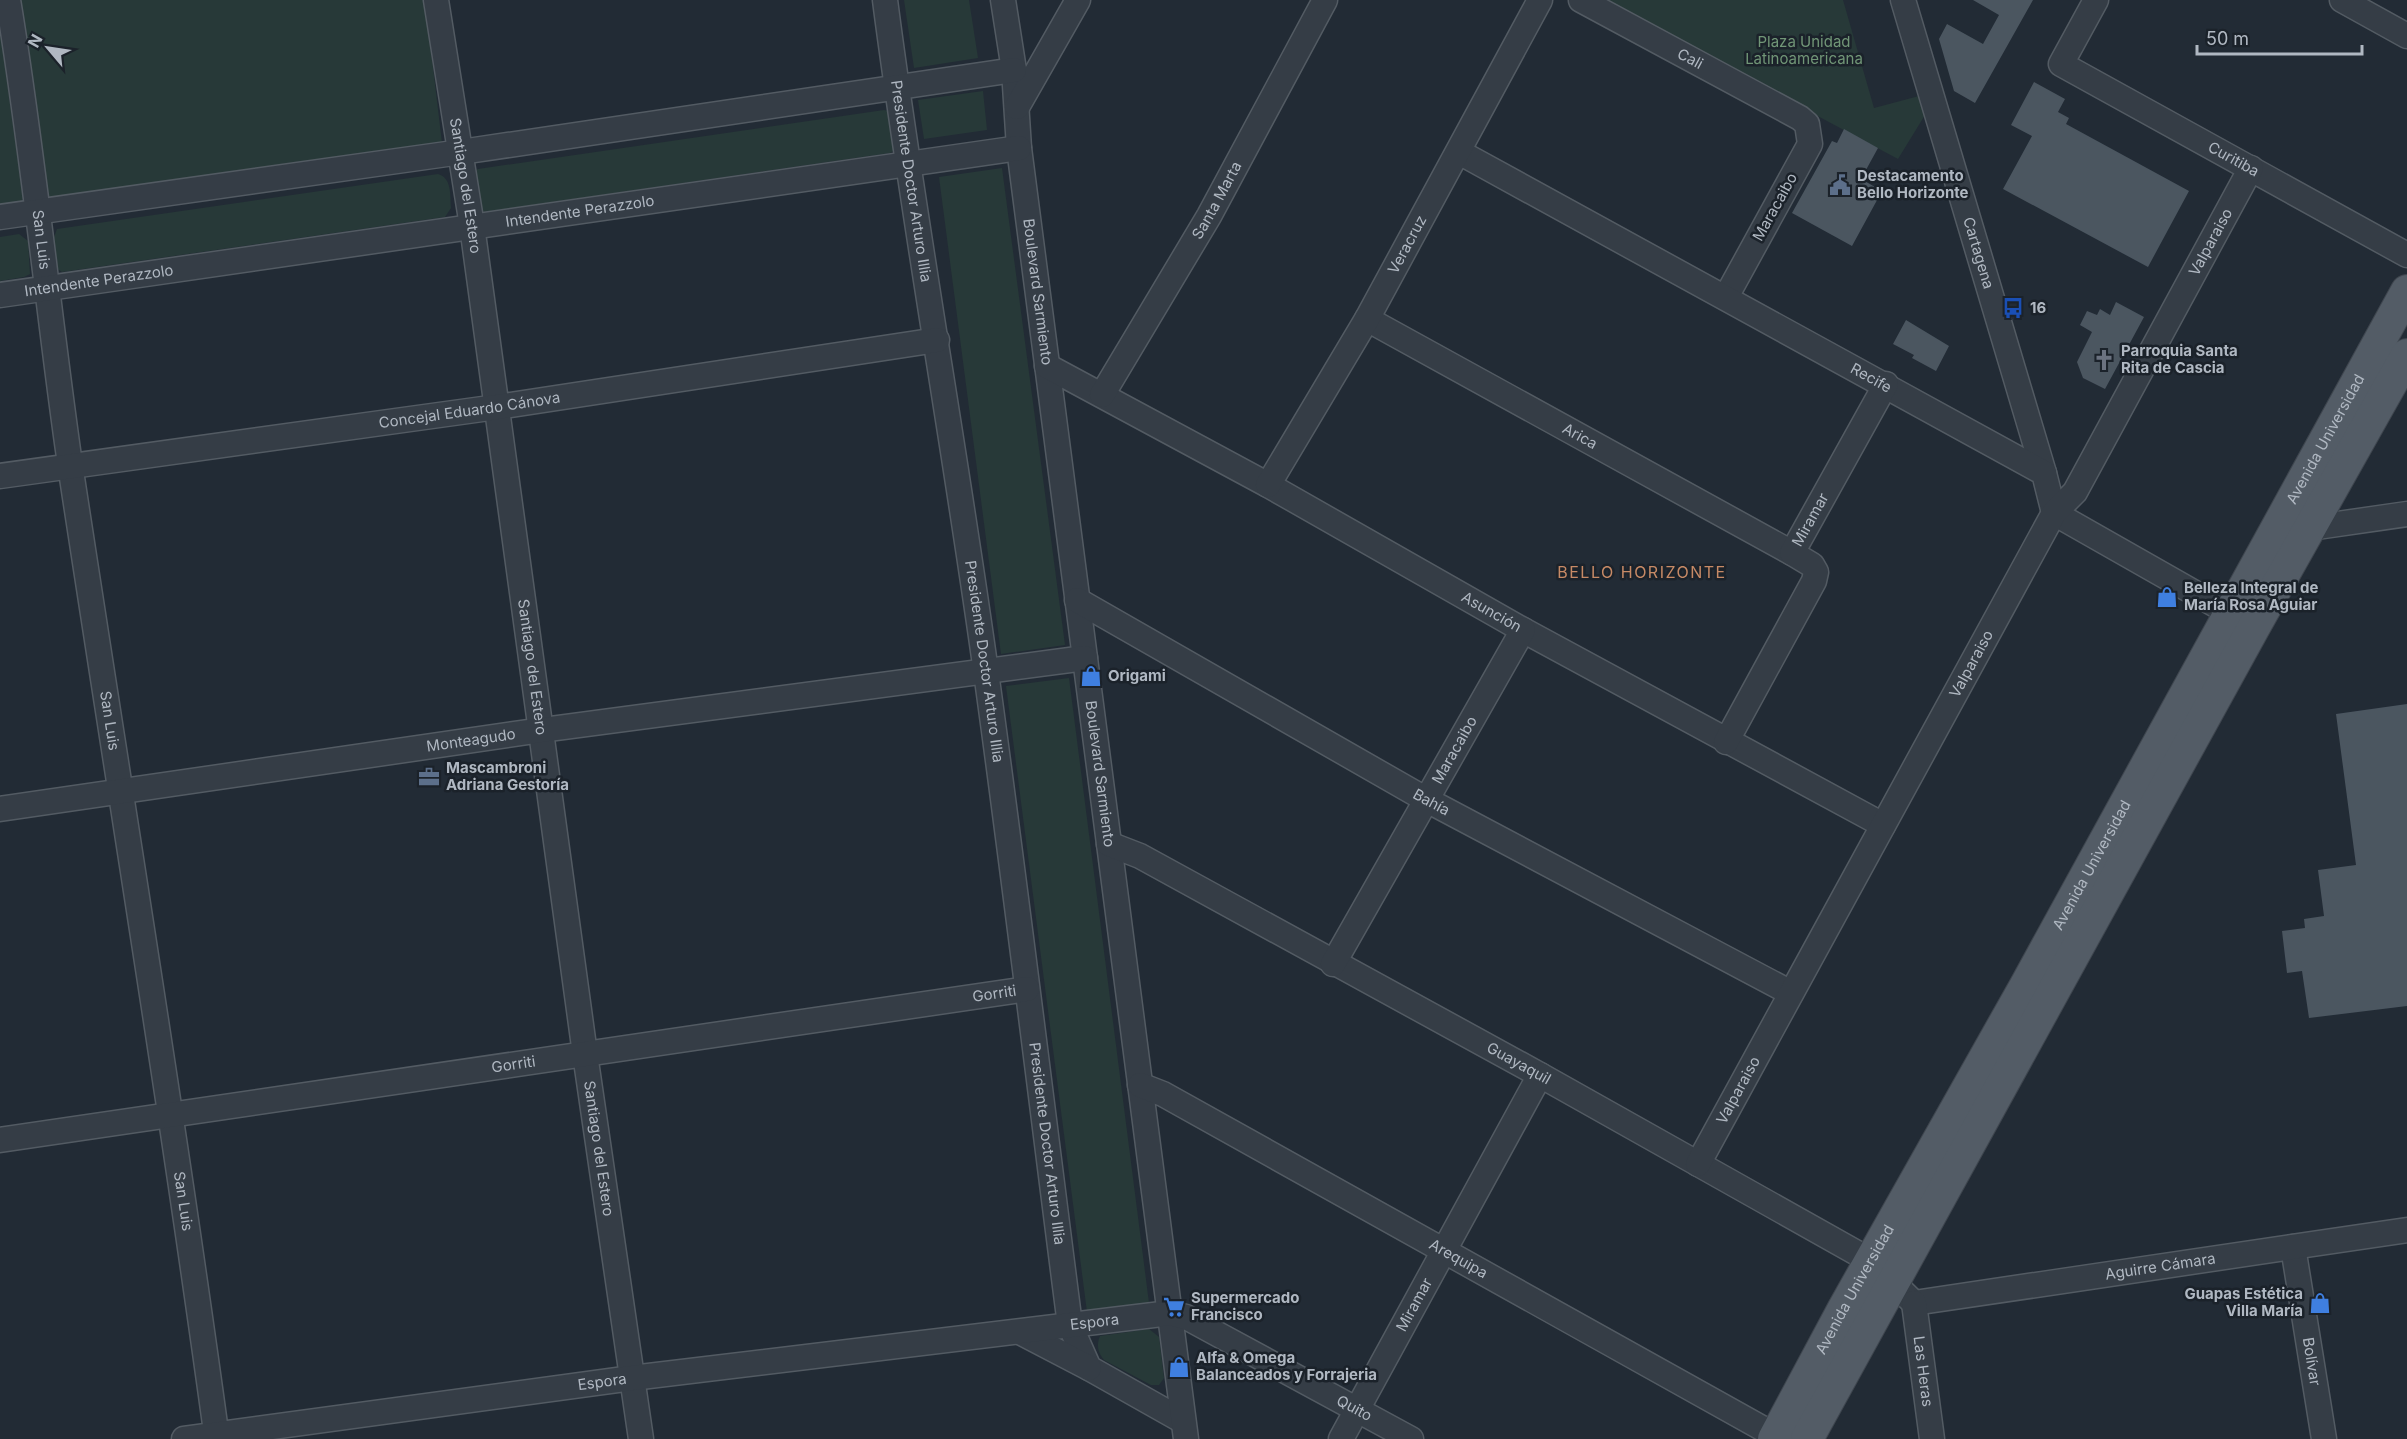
<svg xmlns="http://www.w3.org/2000/svg" width="2407" height="1439" viewBox="0 0 2407 1439" font-family="Inter,sans-serif">
<style>
.green{fill:#273938}
.building{fill:#4b5660}
.lines{fill:none;stroke-linecap:round;stroke-linejoin:round}
.minor-casing{stroke:#535b63;stroke-width:27}
.major-casing{stroke:#3f464f;stroke-width:34}
.minor{stroke:#353d46;stroke-width:24}
.major{stroke:#535c66;stroke-width:32}
.labels{text-anchor:middle;stroke-width:5;stroke-linejoin:round;paint-order:stroke}
.park-label{font-size:15px;fill:#719677;stroke:#1b222a}
.street-label{font-size:15px;fill:#b0b8c2;stroke:#1b222a}
.poi-label{font-size:15px;font-weight:bold;fill:#b0b8c2;stroke:#1b222a;text-anchor:start}
.neighbourhood-label{font-size:16px;letter-spacing:1.5px;fill:#c78a66;stroke:#1b222a}
</style>
<rect width="100%" height="100%" fill="#222b35"/>
<g class="green">
<polygon points="20,0 425,0 442,143 49,198"/>
<polygon points="904,0 969,0 978,58 914,68"/>
<polygon points="1601,0 1843,0 1874,108 1919,96 1925,115 1898,159"/>
<polygon points="0,30 23,198 20,205 0,217"/>
<polygon points="983,91 987,130 924,139 918,100"/>
<polygon points="884,110 888,111 895,150 890,153 484,212 478,209 475,171 478,169"/>
<polygon points="1002,168 1065,645 1001,654 939,177"/>
<path d="M 438,174 C 452,178 450,195 451,208 L 445,217 L 62,272 L 56,268 L 53,240 L 57,229 Z"/>
<polygon points="19,234 28,241 30,274 24,277 0,281 0,237"/>
<polygon points="1069,678 1149,1303 1087,1312 1006,686"/>
<path d="M 1149,1329 L 1159,1337 L 1164,1378 L 1159,1385 L 1151,1385 L 1104,1360 C 1098,1353 1096,1345 1100,1336 Z"/>
</g>
<g class="building">
<polygon points="1973,0 2033,0 1975,103 1954,91 1939,39 1947,24 1983,44 1999,15"/>
<polygon points="2034,82 2065,99 2058,112 2069,118 2066,124 2189,191 2148,267 2003,189 2032,136 2011,125"/>
<polygon points="1844,129 1878,148 1861,179 1882,191 1852,246 1792,213 1832,141 1837,143"/>
<polygon points="2116,302 2144,317 2105,389 2083,378 2077,362 2092,332 2080,325 2087,311 2097,315 2100,309 2110,315"/>
<polygon points="1906,320 1949,346 1936,371 1912,358 1914,355 1893,344"/>
<polygon points="2407,704 2407,1006 2309,1018 2302,971 2287,973 2282,931 2305,928 2304,919 2324,916 2318,870 2356,865 2336,714"/>
</g>
<g class="lines">
<defs>
<g id="minor">
<path id="s1" d="M 8,0 C 34,156 48,314 71,471 C 120,793 173,1116 217,1439"/>
<path id="s2" d="M 436,0 L 472,226 L 585,1054 L 641,1439"/>
<path id="s3" d="M 885,0 C 914,225 955,447 986,672 C 1016,889 1042,1108 1070,1325 L 1089,1368 L 1183,1421"/>
<path id="s4" d="M 1003,0 L 1014,70 L 1019,148 L 1186,1439"/>
<path id="s5" d="M 1581,0 L 1800,118 L 1807,124 L 1810,144 L 1726,297"/>
<path id="s6" d="M 1903,0 L 2044,473"/>
<path id="s7" d="M 2096,0 L 2061,64 L 2407,255"/>
<polyline points="2342,0 2407,36"/>
<polyline points="1017,107 1078,0"/>
<path id="s8" d="M 1459,152 L 2044,473 L 2054,513 L 2244,621"/>
<polyline points="0,217 461,152 1014,70"/>
<path id="s9" d="M 0,295 L 1019,148"/>
<path id="s10" d="M 1367,319 L 1792,553"/>
<path id="s11" d="M 1047,366 L 1268,485 L 1523,630 L 1883,825"/>
<path id="s12" d="M 1102,395 L 1209,216 L 1325,0"/>
<path id="s13" d="M 0,476 L 497,407 L 937,340"/>
<path id="s14" d="M 1268,485 L 1367,319 L 1540,0"/>
<polyline points="2297,524 2310,528 2407,514"/>
<path id="s15" d="M 1077,600 L 1425,799 L 1791,993"/>
<path id="s16" d="M 1726,742 L 1814,581 L 1816,572 L 1812,565 L 1792,553 L 1886,384"/>
<path id="s17" d="M 0,809 L 542,730 L 1085,658"/>
<path id="s18" d="M 1109,844 L 1140,856 L 1540,1075 L 1871,1261 L 1914,1303"/>
<path id="s19" d="M 1333,964 L 1523,630"/>
<path id="s20" d="M 1140,1085 L 1163,1094 L 1776,1436"/>
<path id="s21" d="M 0,1140 L 1027,989"/>
<path id="s22" d="M 1698,1164 L 2054,513 L 2075,492 L 2251,168"/>
<path id="s23" d="M 2293,1247 L 2324,1439"/>
<path id="s24" d="M 1914,1303 L 2407,1230"/>
<path id="s25" d="M 1914,1303 L 1932,1439"/>
<polyline points="1020,1332 1089,1368"/>
<path id="s26" d="M 184,1439 L 632,1378 L 1170,1313 L 1186,1317 L 1411,1439"/>
<path id="s27" d="M 1341,1439 L 1540,1075"/>
</g>
<g id="major">
<path id="s28" d="M 1774,1439 L 1844,1308 L 2026,985 L 2407,291"/>
<polyline points="1807,1439 2254,627 2407,355"/>
</g>
</defs>
<use href="#minor" class="minor-casing"/>
<use href="#major" class="major-casing"/>
<use href="#minor" class="minor"/>
<use href="#major" class="major"/>
</g>
<defs>
<symbol id="civic-bare" viewBox="-9 -9 18 18"><path d="M-.6-6.5H3V-4.5H.6V-3L4-1V1h2V6H-6V1h2V-1L-.6-3ZM-1.2 2.5V6h2.4V2.5Z" fill="#5c6f8a" stroke="#1b222a" stroke-width="2.5" paint-order="stroke"/></symbol>
<symbol id="bus-bare" viewBox="-9 -9 18 18"><path d="M-5-6H5V4H4V6H2V4H-2V6H-4V4H-5ZM-3.5-4V0h7V-4ZM-3.5 1.2v1.5H-2V1.2ZM2 1.2v1.5H3.5V1.2Z" fill="#1a4fb4" stroke="#1b222a" stroke-width="2.5" paint-order="stroke"/></symbol>
<symbol id="church-bare" viewBox="-9 -9 18 18"><path d="M-1.2-6h2.4v3.5h3.3v2.4h-3.3V6h-2.4V-.1h-3.3v-2.4h3.3Z" fill="#6b7280" stroke="#1b222a" stroke-width="2.5" paint-order="stroke"/></symbol>
<symbol id="shop-bare" viewBox="-9 -9 18 18"><path d="M-5-2.5h2.3a2.7 3.5 0 0 1 5.4 0H5L5.5 6h-11ZM-1.5-2.5h3a1.5 2.3 0 0 0-3 0Z" fill="#3f7fe0" stroke="#1b222a" stroke-width="2.5" paint-order="stroke"/></symbol>
<symbol id="office-bare" viewBox="-9 -9 18 18"><path d="M-6-3h4V-5.5h4V-3h4V5H-6ZM-1-4.5V-3h2v-1.5ZM-6 0V1H6V0Z" fill="#5c6f8a" stroke="#1b222a" stroke-width="2.5" paint-order="stroke"/></symbol>
<symbol id="supermarket-bare" viewBox="-9 -9 18 18"><path d="M-6-5.5h2.5l.6 2H6L4.5 2H-2.5L-4.4-4H-6ZM-1.5 3.2a1.3 1.3 0 1 0 .1 0ZM3 3.2a1.3 1.3 0 1 0 .1 0Z" fill="#3f7fe0" stroke="#1b222a" stroke-width="2.5" paint-order="stroke"/></symbol>
</defs>
<g fill-rule="evenodd">
<use href="#civic-bare" x="1825" y="170" width="30" height="30"/>
<use href="#bus-bare" x="1998" y="293" width="30" height="30"/>
<use href="#church-bare" x="2089" y="345" width="30" height="30"/>
<use href="#shop-bare" x="2152" y="582" width="30" height="30"/>
<use href="#shop-bare" x="1076" y="661" width="30" height="30"/>
<use href="#office-bare" x="414" y="762" width="30" height="30"/>
<use href="#shop-bare" x="2305" y="1288" width="30" height="30"/>
<use href="#supermarket-bare" x="1159" y="1292" width="30" height="30"/>
<use href="#shop-bare" x="1164" y="1352" width="30" height="30"/>
</g>
<g class="labels">
<g class="park-label">
<text x="1804" y="47">Plaza Unidad<tspan x="1804" dy="17">Latinoamericana</tspan></text>
</g>
<g class="street-label">
<text dy="5" stroke="none"><textPath href="#s5" startOffset="124">Cali</textPath></text>
<text dy="5" stroke="none"><textPath href="#s7" startOffset="270">Curitiba</textPath></text>
<text dy="5" stroke="none"><textPath href="#s3" startOffset="183">Presidente Doctor Arturo Illia</textPath></text>
<text dy="5" stroke="none"><textPath href="#s2" startOffset="188">Santiago del Estero</textPath></text>
<text dy="5" stroke="none"><textPath href="#s12" startOffset="226">Santa Marta</textPath></text>
<text transform="translate(1775 207) rotate(-61)" y="5">Maracaibo</text>
<text dy="5" stroke="none"><textPath href="#s9" startOffset="586">Intendente Perazzolo</textPath></text>
<text dy="5" stroke="none"><textPath href="#s1" startOffset="242">San Luis</textPath></text>
<text dy="5" stroke="none"><textPath href="#s22" startOffset="1056">Valparaiso</textPath></text>
<text dy="5" stroke="none"><textPath href="#s14" startOffset="278">Veracruz</textPath></text>
<text dy="5" stroke="none"><textPath href="#s6" startOffset="264">Cartagena</textPath></text>
<text dy="5" stroke="none"><textPath href="#s9" startOffset="100">Intendente Perazzolo</textPath></text>
<text dy="5" stroke="none"><textPath href="#s4" startOffset="294">Boulevard Sarmiento</textPath></text>
<text dy="5" stroke="none"><textPath href="#s8" startOffset="470">Recife</textPath></text>
<text dy="5" stroke="none"><textPath href="#s13" startOffset="474">Concejal Eduardo Cánova</textPath></text>
<text dy="5" stroke="none"><textPath href="#s10" startOffset="243">Arica</textPath></text>
<text dy="5" stroke="none"><textPath href="#s28" startOffset="1142">Avenida Universidad</textPath></text>
<text dy="5" stroke="none"><textPath href="#s16" startOffset="262">Miramar</textPath></text>
<text dy="5" stroke="none"><textPath href="#s11" startOffset="508">Asunción</textPath></text>
<text dy="5" stroke="none"><textPath href="#s3" startOffset="669">Presidente Doctor Arturo Illia</textPath></text>
<text dy="5" stroke="none"><textPath href="#s22" startOffset="570">Valparaiso</textPath></text>
<text dy="5" stroke="none"><textPath href="#s2" startOffset="674">Santiago del Estero</textPath></text>
<text dy="5" stroke="none"><textPath href="#s1" startOffset="728">San Luis</textPath></text>
<text dy="5" stroke="none"><textPath href="#s17" startOffset="476">Monteagudo</textPath></text>
<text dy="5" stroke="none"><textPath href="#s19" startOffset="246">Maracaibo</textPath></text>
<text dy="5" stroke="none"><textPath href="#s4" startOffset="780">Boulevard Sarmiento</textPath></text>
<text dy="5" stroke="none"><textPath href="#s15" startOffset="408">Bahía</textPath></text>
<text dy="5" stroke="none"><textPath href="#s28" startOffset="656">Avenida Universidad</textPath></text>
<text dy="5" stroke="none"><textPath href="#s21" startOffset="1005">Gorriti</textPath></text>
<text dy="5" stroke="none"><textPath href="#s18" startOffset="465">Guayaquil</textPath></text>
<text dy="5" stroke="none"><textPath href="#s21" startOffset="519">Gorriti</textPath></text>
<text dy="5" stroke="none"><textPath href="#s22" startOffset="84">Valparaiso</textPath></text>
<text dy="5" stroke="none"><textPath href="#s3" startOffset="1155">Presidente Doctor Arturo Illia</textPath></text>
<text dy="5" stroke="none"><textPath href="#s2" startOffset="1160">Santiago del Estero</textPath></text>
<text dy="5" stroke="none"><textPath href="#s1" startOffset="1214">San Luis</textPath></text>
<text dy="5" stroke="none"><textPath href="#s20" startOffset="363">Arequipa</textPath></text>
<text dy="5" stroke="none"><textPath href="#s24" startOffset="249">Aguirre Cámara</textPath></text>
<text dy="5" stroke="none"><textPath href="#s28" startOffset="170">Avenida Universidad</textPath></text>
<text dy="5" stroke="none"><textPath href="#s27" startOffset="153">Miramar</textPath></text>
<text dy="5" stroke="none"><textPath href="#s26" startOffset="918">Espora</textPath></text>
<text dy="5" stroke="none"><textPath href="#s23" startOffset="116">Bolívar</textPath></text>
<text dy="5" stroke="none"><textPath href="#s25" startOffset="69">Las Heras</textPath></text>
<text dy="5" stroke="none"><textPath href="#s26" startOffset="422">Espora</textPath></text>
<text dy="5" stroke="none"><textPath href="#s26" startOffset="1202">Quito</textPath></text>
</g>
<g class="poi-label">
<text x="1857" y="181">Destacamento<tspan x="1857" dy="17">Bello Horizonte</tspan></text>
<text x="2030" y="313">16</text>
<text x="2121" y="356">Parroquia Santa<tspan x="2121" dy="17">Rita de Cascia</tspan></text>
<text x="2184" y="593">Belleza Integral de<tspan x="2184" dy="17">María Rosa Aguiar</tspan></text>
<text x="1108" y="681">Origami</text>
<text x="446" y="773">Mascambroni<tspan x="446" dy="17">Adriana Gestoría</tspan></text>
<text x="2303" y="1299" text-anchor="end">Guapas Estética<tspan x="2303" dy="17">Villa María</tspan></text>
<text x="1191" y="1303">Supermercado<tspan x="1191" dy="17">Francisco</tspan></text>
<text x="1196" y="1363">Alfa &amp; Omega<tspan x="1196" dy="17">Balanceados y Forrajeria</tspan></text>
</g>
<g class="neighbourhood-label">
<text x="1642" y="578">BELLO HORIZONTE</text>
</g>
</g>
<g transform="translate(48 48) rotate(299)" stroke="#1b222a" stroke-width="4.5" paint-order="stroke">
<path d="M0-4.5L10 22L0 15L-10 22Z" fill="#b0b8c2"/>
<text y="-9" font-size="16" font-weight="bold" text-anchor="middle" fill="#b0b8c2">N</text>
</g>
<path d="M2197 45v9h165v-9" fill="none" stroke="#b0b8c2" stroke-width="3"/>
<text x="2206" y="45" font-size="18" fill="#b0b8c2" stroke="#1b222a" stroke-width="4.5" paint-order="stroke">50 m</text>
</svg>
